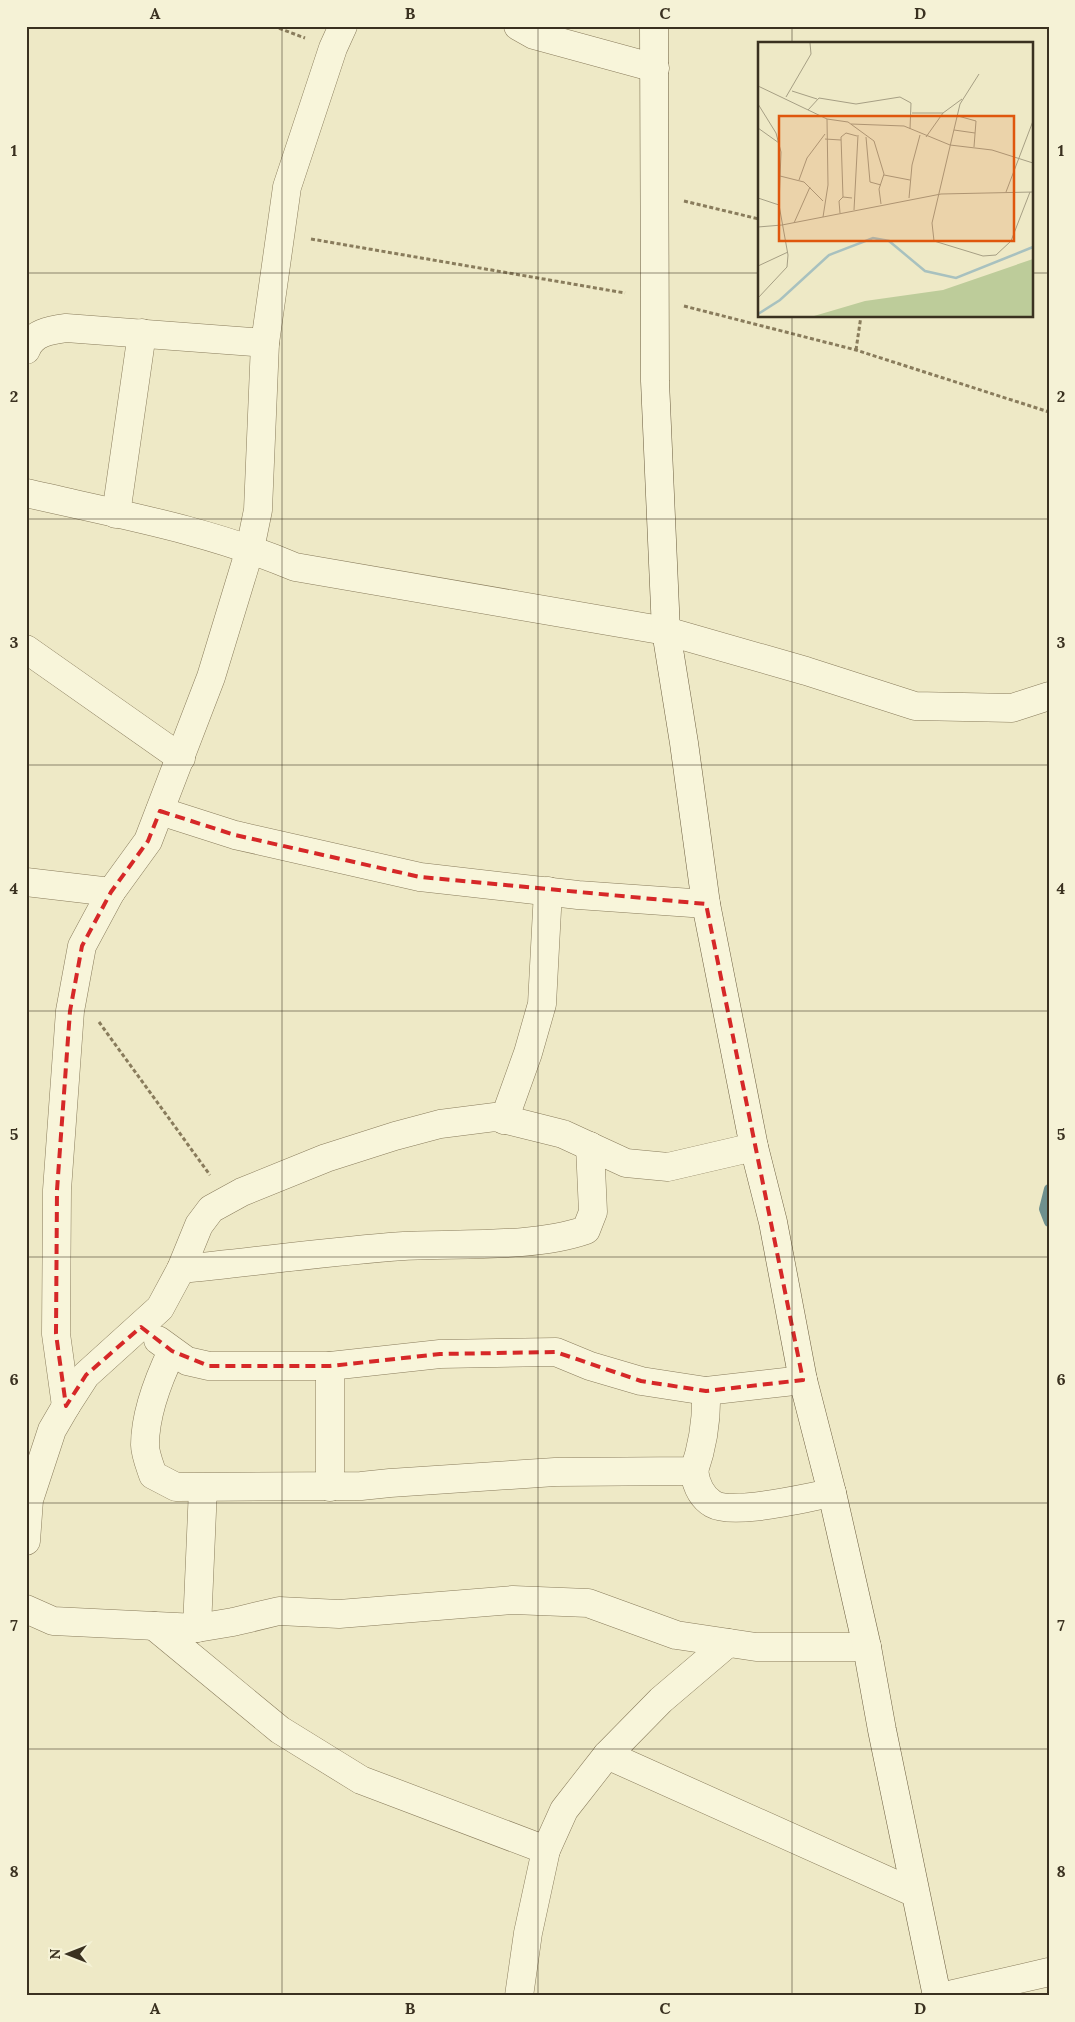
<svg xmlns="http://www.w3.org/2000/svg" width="1075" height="2022" viewBox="0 0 1075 2022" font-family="Lora,serif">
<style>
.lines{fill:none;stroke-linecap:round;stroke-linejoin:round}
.stream{stroke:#6e908e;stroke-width:10}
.street-casing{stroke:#897c5c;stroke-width:29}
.secondary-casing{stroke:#6b5d3f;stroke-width:29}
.path{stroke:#897c5c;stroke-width:3;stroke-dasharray:4 2.5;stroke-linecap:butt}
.street{stroke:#f8f5da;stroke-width:28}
.secondary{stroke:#f8f5da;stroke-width:28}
.marked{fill:none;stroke:#d62828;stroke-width:4;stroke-dasharray:10 6;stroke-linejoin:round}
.grid{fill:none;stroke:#3a3120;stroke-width:1;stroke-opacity:0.55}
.inset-river{fill:none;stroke:#a8c1bf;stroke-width:2.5}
.inset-road{fill:none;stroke:#a69f84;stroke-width:1}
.view{fill:#df570d;fill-opacity:0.15;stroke:#df570d;stroke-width:2.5}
.inset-edge{fill:none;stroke:#3a3120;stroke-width:2.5}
.neatline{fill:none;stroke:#3a3120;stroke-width:2}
.grid-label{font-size:16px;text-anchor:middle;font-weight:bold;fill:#3a3120}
</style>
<rect width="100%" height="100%" fill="#eee9c6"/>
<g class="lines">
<polyline class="stream" points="1049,1189 1044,1209 1049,1222"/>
<defs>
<g id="street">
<polyline points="518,26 534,35 655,68"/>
<path d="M 26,350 C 32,333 50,330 66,328 L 265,343"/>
<path d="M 26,493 C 117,514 209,530 295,567 L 666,631 L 806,671 L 915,706 L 1012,708 L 1049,696"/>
<polyline points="116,514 142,333"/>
<polyline points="26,649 181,758"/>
<polyline points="160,811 235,835 420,877 578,895 706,904"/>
<polyline points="26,882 111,892"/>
<polyline points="504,1120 528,1053 542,1004 548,891"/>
<path d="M 181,1269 C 255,1262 330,1251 404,1246 C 460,1243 534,1248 586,1230 L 593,1212 L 590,1146"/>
<polyline points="158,1340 187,1361 209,1366 330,1366 440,1354 556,1352 590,1366 641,1381 706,1391 803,1380"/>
<path d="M 172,1351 C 159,1378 145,1415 145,1445 C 145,1454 150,1466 153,1475 L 176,1487 L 361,1486 L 390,1483 L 555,1472 L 694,1471 C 703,1445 707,1419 706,1391"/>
<polyline points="330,1366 330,1487"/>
<polyline points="66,1406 56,1334 57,1190 70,1011 82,946 111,892 148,841 211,677 250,549 258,510 265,343 287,187 333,48 343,26"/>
<path d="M 694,1471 C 696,1484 701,1497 713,1504 C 734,1516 807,1497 832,1493"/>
<polyline points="26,1541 29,1500 52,1430 66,1406 86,1375 160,1308 181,1269 199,1225 211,1209 242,1192 326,1158 395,1136 440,1124 495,1117 563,1134 626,1163 668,1167 754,1147"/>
<polyline points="26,1609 53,1621 197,1628 233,1622 279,1611 339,1614 513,1600 588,1603 676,1635 756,1647 867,1647"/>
<polyline points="154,1626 280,1730 361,1780 546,1850"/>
<polyline points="197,1628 203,1488"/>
<polyline points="607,1755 915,1893"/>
<polyline points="519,1996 528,1933 546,1850 564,1810 607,1755 661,1700 728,1643"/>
<polyline points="945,1996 1049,1972"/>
</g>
<polyline id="secondary" points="654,26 655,381 666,631 684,743 706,904 754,1147 773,1222 803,1380 832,1493 867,1647 882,1730 937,1996"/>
</defs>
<use href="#street" class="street-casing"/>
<use href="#secondary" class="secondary-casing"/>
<g class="path">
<polyline points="273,26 305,38"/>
<polyline points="684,201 759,219"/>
<polyline points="311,239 625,293"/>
<polyline points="684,306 856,350 1049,412"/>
<polyline points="856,350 861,316"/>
<polyline points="99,1022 210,1175"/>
</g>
<use href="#street" class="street"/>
<use href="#secondary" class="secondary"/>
</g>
<path class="marked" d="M 160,811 L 235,835 L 420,877 L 706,904 L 803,1380 L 706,1391 L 641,1381 L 556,1352 L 440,1354 L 330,1366 L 209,1366 L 172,1351 L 141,1327 L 86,1375 L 66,1406 L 56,1334 L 57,1190 L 70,1011 L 82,946 L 111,892 L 148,841 Z"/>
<path class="grid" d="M 282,26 L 282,1996M 538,26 L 538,1996M 792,26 L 792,44M 26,273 L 759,273M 1031,273 L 1049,273M 792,316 L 792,1996M 26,519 L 1049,519M 26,765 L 1049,765M 26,1011 L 1049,1011M 26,1257 L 1049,1257M 26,1503 L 1049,1503M 26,1749 L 1049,1749"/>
<g transform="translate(758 42)">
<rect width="275" height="275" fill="#eee9c6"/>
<path d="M 275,217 L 275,274 L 56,274 L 107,259 L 185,248 Z" fill="#bdcc9a"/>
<path class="inset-river" d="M 0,272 L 22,258 L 71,213 L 115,196 L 131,199 L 167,229 L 198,236 L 275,205"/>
<path class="inset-road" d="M 221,32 L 202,62 L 174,181 L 176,199 L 225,214 L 238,213 L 253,199 L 272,150M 0,44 L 69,77M 34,49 L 59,57M 28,55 L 53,12 L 52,1M 0,62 L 18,91 L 23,110 L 21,163 L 30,213 L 29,225 L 0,256M 50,68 L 61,56 L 98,62 L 142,55 L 153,61 L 152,87M 154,71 L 185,71M 200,74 L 218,79 L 216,105M 93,82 L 146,84 L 192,103 L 234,108 L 275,121M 0,86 L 21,101M 196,88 L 217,91M 108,95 L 112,140 L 123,143M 168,95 L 185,71 L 204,57M 67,97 L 83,98M 126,133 L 152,138M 22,134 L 46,140 L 65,159M 41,138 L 49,116 L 67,92M 248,150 L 275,79M 0,156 L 21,163M 94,156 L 85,155 L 83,95 L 88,91 L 99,94M 151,156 L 154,123 L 162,93M 96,168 L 100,93M 82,171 L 81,159 L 85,155M 65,175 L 70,143 L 69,77 L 90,80 L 116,99 L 126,132 L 121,147 L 123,162M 36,181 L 52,145M 0,185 L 24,183 L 183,152 L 275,150M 0,224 L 30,210"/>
<path class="view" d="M 21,74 L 256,74 L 256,199 L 21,199 Z"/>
<rect width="275" height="275" class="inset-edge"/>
</g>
<rect width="1075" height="2022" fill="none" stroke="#f5f2d6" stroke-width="55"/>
<g transform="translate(68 1954) rotate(270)" stroke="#f5f2d6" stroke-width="4" paint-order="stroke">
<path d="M0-4L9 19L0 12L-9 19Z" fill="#3a3120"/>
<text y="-8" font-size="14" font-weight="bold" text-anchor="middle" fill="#3a3120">N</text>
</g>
<rect x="28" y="28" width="1020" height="1966" class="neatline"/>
<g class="grid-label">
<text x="155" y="19">A</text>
<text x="410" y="19">B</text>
<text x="665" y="19">C</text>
<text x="920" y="19">D</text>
<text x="14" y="156">1</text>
<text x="1061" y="156">1</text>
<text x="14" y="402">2</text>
<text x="1061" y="402">2</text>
<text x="14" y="648">3</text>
<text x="1061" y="648">3</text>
<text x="14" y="894">4</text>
<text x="1061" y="894">4</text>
<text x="14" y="1140">5</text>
<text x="1061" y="1140">5</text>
<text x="14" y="1385">6</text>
<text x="1061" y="1385">6</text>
<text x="14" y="1631">7</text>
<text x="1061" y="1631">7</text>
<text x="14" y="1877">8</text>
<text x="1061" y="1877">8</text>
<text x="155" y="2014">A</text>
<text x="410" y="2014">B</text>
<text x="665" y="2014">C</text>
<text x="920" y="2014">D</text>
</g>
</svg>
